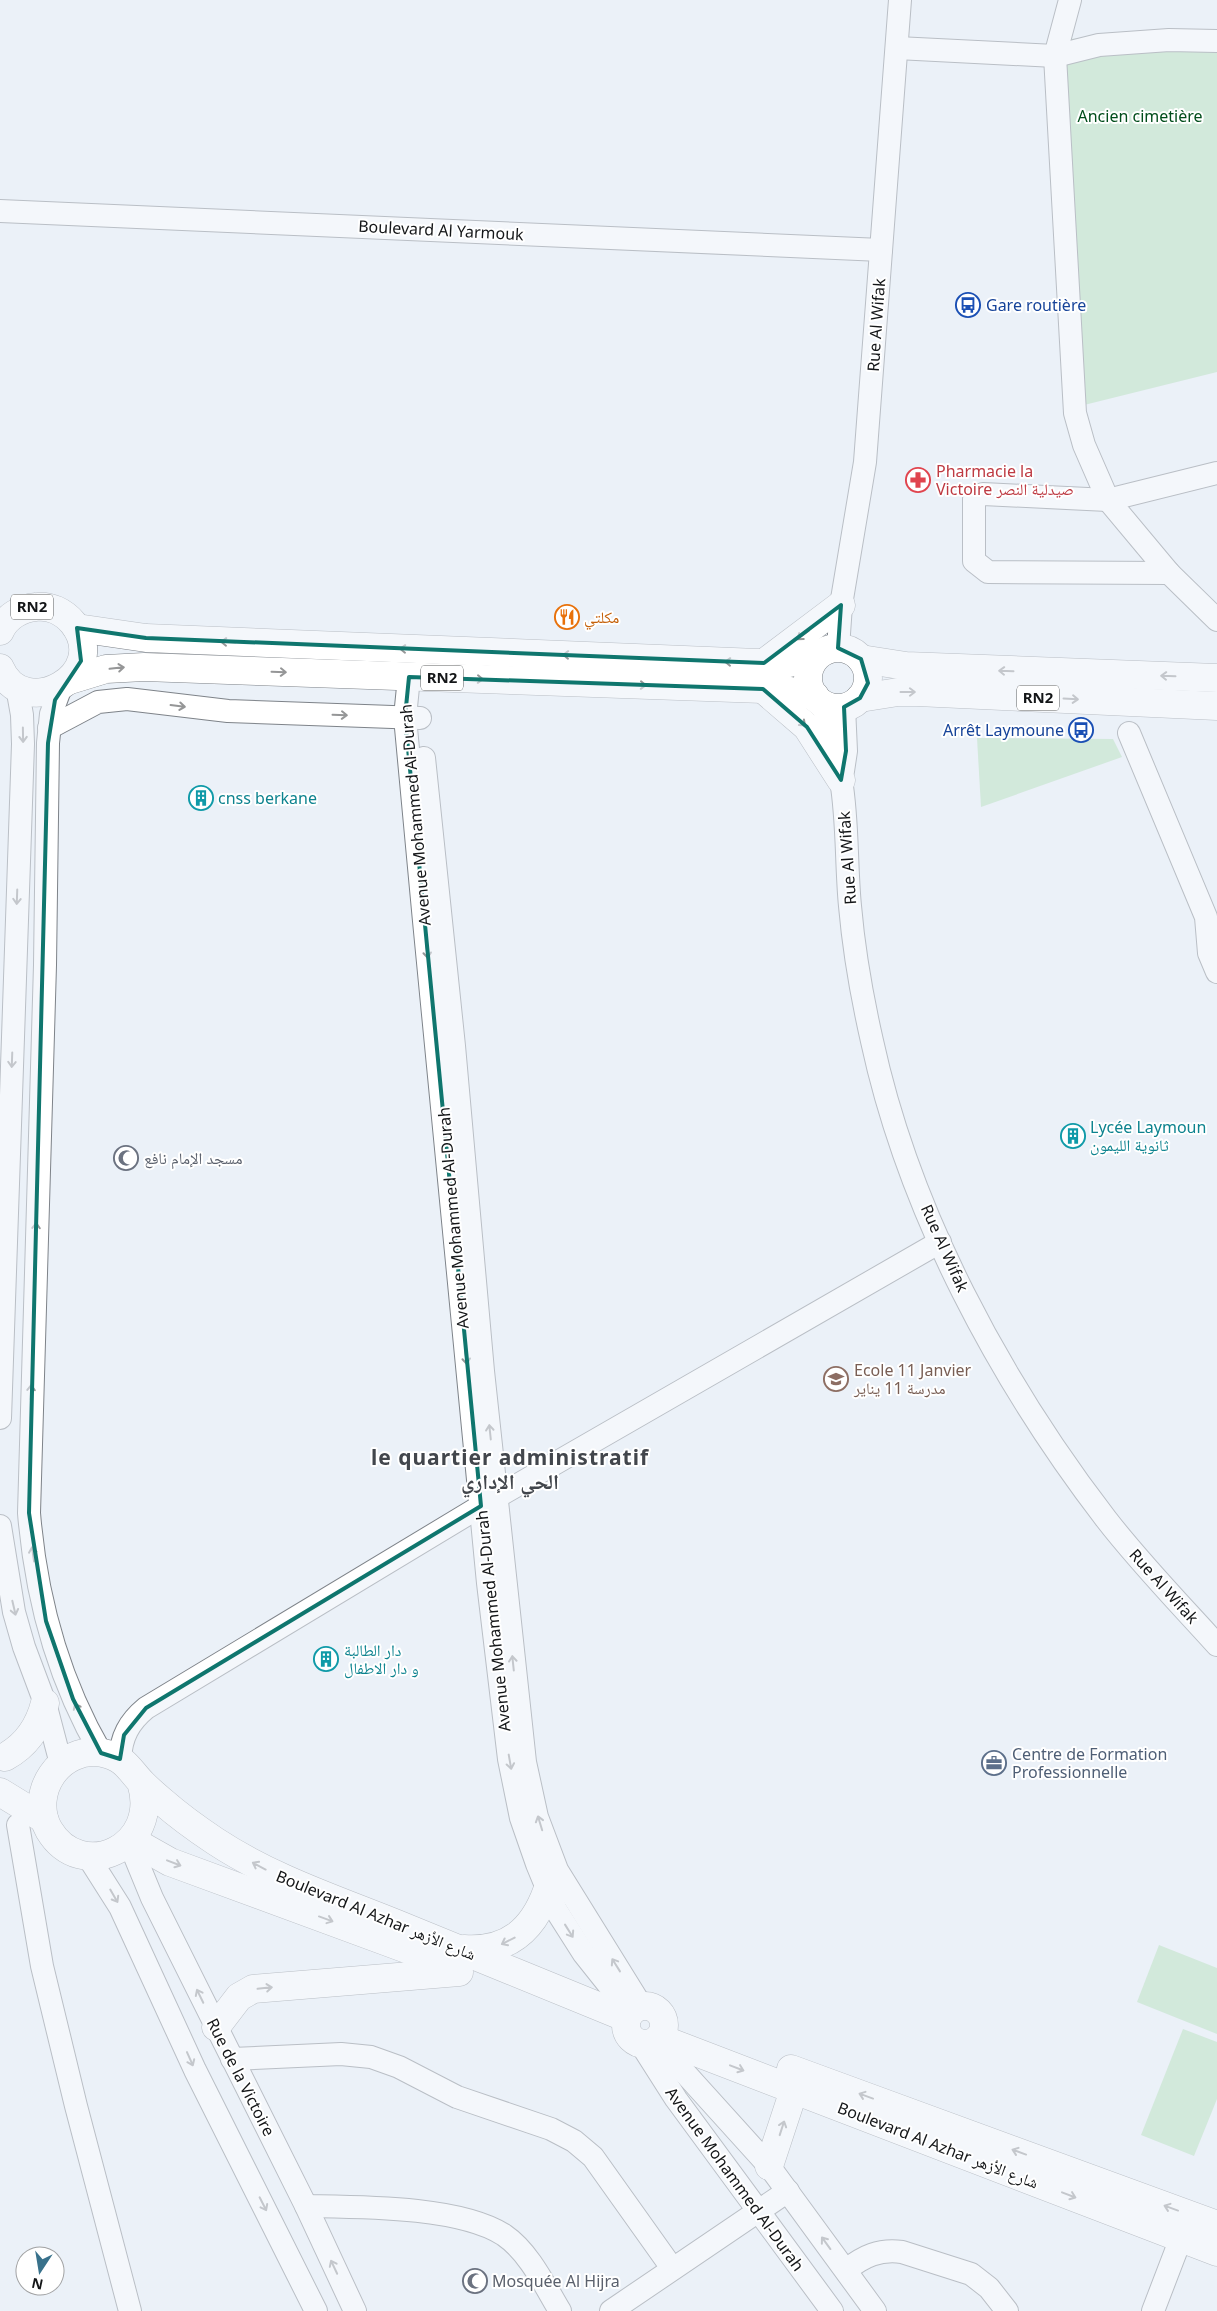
<svg xmlns="http://www.w3.org/2000/svg" width="1217" height="2311" viewBox="0 0 1217 2311" font-family="'Noto Sans','Noto Naskh Arabic',sans-serif">
<style>
.green{fill:#b4dfb9}
.lines{fill:none;stroke-linecap:round;stroke-linejoin:round}
.minor-casing{stroke:#7e8389;stroke-width:24}
.major-casing{stroke:#7e8389;stroke-width:29}
.highway-casing{stroke:#7e8389;stroke-width:29}
.minor{stroke:#fff;stroke-width:22}
.major{stroke:#fff;stroke-width:28}
.highway{stroke:#fff;stroke-width:28}
.oneway{stroke:#959697}
.marked{fill:none;stroke:#0f766e;stroke-width:4;stroke-linejoin:round}
.labels{text-anchor:middle;stroke-width:4;stroke-linejoin:round;paint-order:stroke}
.shield{fill:#fff;stroke:#5a5c5d;stroke-width:1}
.shield-label{font-size:15px;font-weight:bold;fill:#141618}
.park-label{font-size:16px;fill:#014d1b;stroke:#fff}
.street-label{font-size:16px;fill:#141618;stroke:#fff}
.transit-label{font-size:16px;fill:#164399;stroke:#fff;text-anchor:start}
.health-label{font-size:16px;fill:#be3a42;stroke:#fff;text-anchor:start}
.food-label{font-size:16px;fill:#c56008;stroke:#fff;text-anchor:start}
.culture-label{font-size:16px;fill:#0d838f;stroke:#fff;text-anchor:start}
.worship-label{font-size:16px;fill:#5b616d;stroke:#fff;text-anchor:start}
.education-label{font-size:16px;fill:#785e54;stroke:#fff;text-anchor:start}
.service-label{font-size:16px;fill:#4e5e75;stroke:#fff;text-anchor:start}
.district-label{font-size:21px;font-weight:bold;letter-spacing:1px;fill:#42464c;stroke:#fff}
</style>
<rect width="100%" height="100%" fill="#ebf1f8"/>
<g class="green">
<polygon points="1201,36 1217,38 1217,372 1068,409 1061,39"/>
<polygon points="977,738 1113,739 1122,757 981,807"/>
<polygon points="1159,1945 1217,1968 1217,2034 1137,2002"/>
<polygon points="1183,2029 1217,2042 1217,2099 1194,2156 1141,2135"/>
</g>
<g class="lines">
<defs>
<g id="minor">
<polyline points="1070,0 1055,56 1075,413 1084,445 1108,500 1169,573 1217,620"/>
<polyline points="897,48 1055,56 1099,45 1169,40 1217,41"/>
<polyline points="0,211 881,250"/>
<polyline points="1169,573 988,572 974,561 974,499 983,494 1108,500 1217,473"/>
<polyline points="838,648 841,605 865,462 900,0"/>
<polyline points="409,677 405,717 424,921 488,1583 509,1759 521,1818 537,1864 556,1910 584,1954 631,2013"/>
<path d="M 61,687 L 51,714 L 48,743 L 45,965 L 29,1513 C 36,1598 58,1679 101,1753"/>
<path d="M 824,704 C 826,734 836,753 841,780 C 848,821 846,865 850,906 C 854,952 862,997 872,1041 C 909,1212 1000,1381 1106,1519 C 1140,1563 1179,1603 1217,1645"/>
<polyline points="49,728 98,702 127,699 228,711 420,718"/>
<polyline points="1129,733 1206,917 1209,953 1217,972"/>
<polyline points="424,758 454,1046 483,1371 525,1762 537,1817 557,1870 642,2007"/>
<polyline points="843,771 846,751 844,707"/>
<polyline points="0,1418 23,744 22,715 17,687"/>
<polyline points="0,1526 14,1612 24,1647 45,1703 61,1764"/>
<path d="M 120,1759 C 121,1737 129,1722 146,1708 L 481,1506 L 940,1242"/>
<polyline points="18,1825 42,1966 76,2106 130,2311"/>
<polyline points="129,1842 152,1898 306,2206 355,2311"/>
<polyline points="87,1855 120,1907 195,2070 316,2311"/>
<polyline points="656,2041 769,2166 875,2311"/>
<polyline points="641,2044 676,2099 832,2311"/>
<polyline points="232,2059 341,2054 371,2057 399,2067 457,2097 551,2129 574,2141 593,2157 672,2268"/>
<path d="M 306,2206 C 359,2207 459,2206 504,2235 C 529,2252 545,2286 560,2311"/>
<path d="M 846,2270 C 864,2256 879,2249 902,2252 L 971,2274 L 989,2288 L 1007,2311"/>
<polyline points="611,2311 788,2191"/>
<polyline points="1153,2311 1181,2238"/>
</g>
<g id="major">
<path d="M 5,1757 C 27,1745 39,1727 45,1703"/>
<path d="M 141,1782 C 162,1848 81,1884 49,1830 C 28,1793 60,1745 103,1753 C 126,1758 129,1770 143,1784 C 149,1790 156,1796 163,1802 C 179,1816 197,1829 215,1841 C 271,1878 335,1899 397,1924 C 474,1955 550,1987 627,2018"/>
<polyline points="0,1792 44,1819"/>
<polyline points="131,1840 170,1862 450,1965"/>
<path d="M 464,1949 C 508,1952 533,1930 547,1891"/>
<circle cx="645" cy="2025" r="19"/>
<polyline points="216,2027 239,1997 253,1989 459,1972"/>
<polyline points="659,2038 1217,2252"/>
<polyline points="791,2069 1217,2225"/>
<polyline points="769,2166 794,2090"/>
</g>
<g id="highway">
<polyline points="77,628 146,638 784,664 815,658"/>
<path d="M 0,631 C 6,617 21,608 36,607 C 50,605 64,612 73,623 C 113,674 24,724 0,668"/>
<circle cx="838" cy="678" r="30"/>
<polyline points="861,659 906,666 1217,678"/>
<polyline points="764,663 841,605"/>
<polyline points="70,680 106,669 144,667 763,689 790,691 815,696"/>
<polyline points="763,689 807,727 841,780"/>
<polyline points="860,698 898,692 917,692 1217,706"/>
</g>
</defs>
<use href="#minor" class="minor-casing"/>
<use href="#major" class="major-casing"/>
<use href="#highway" class="highway-casing"/>
<use href="#minor" class="minor"/>
<use href="#major" class="major"/>
<use href="#highway" class="highway"/>
</g>
<defs><path id="oneway-shaft" d="M-6 0H5M1.5-3L5.5 0L1.5 3" fill="none" stroke-width="1.6" stroke-linecap="round" stroke-linejoin="round" transform="scale(1.25)"/></defs>
<g class="oneway">
<use href="#oneway-shaft" transform="translate(803 635) rotate(143)"/>
<use href="#oneway-shaft" transform="translate(228 642) rotate(-178)"/>
<use href="#oneway-shaft" transform="translate(407 649) rotate(-178)"/>
<use href="#oneway-shaft" transform="translate(570 655) rotate(-178)"/>
<use href="#oneway-shaft" transform="translate(732 662) rotate(-178)"/>
<use href="#oneway-shaft" transform="translate(117 668) rotate(-6)"/>
<use href="#oneway-shaft" transform="translate(1006 671) rotate(-178)"/>
<use href="#oneway-shaft" transform="translate(279 672) rotate(2)"/>
<use href="#oneway-shaft" transform="translate(1168 676) rotate(-178)"/>
<use href="#oneway-shaft" transform="translate(476 679) rotate(2)"/>
<use href="#oneway-shaft" transform="translate(639 685) rotate(2)"/>
<use href="#oneway-shaft" transform="translate(908 692)"/>
<use href="#oneway-shaft" transform="translate(1071 699) rotate(3)"/>
<use href="#oneway-shaft" transform="translate(178 706) rotate(7)"/>
<use href="#oneway-shaft" transform="translate(340 715) rotate(2)"/>
<use href="#oneway-shaft" transform="translate(800 721) rotate(42)"/>
<use href="#oneway-shaft" transform="translate(23 735) rotate(89)"/>
<use href="#oneway-shaft" transform="translate(17 897) rotate(92)"/>
<use href="#oneway-shaft" transform="translate(427 951) rotate(84)"/>
<use href="#oneway-shaft" transform="translate(12 1060) rotate(92)"/>
<use href="#oneway-shaft" transform="translate(36 1230) rotate(-88)"/>
<use href="#oneway-shaft" transform="translate(466 1357) rotate(84)"/>
<use href="#oneway-shaft" transform="translate(31 1392) rotate(-88)"/>
<use href="#oneway-shaft" transform="translate(490 1432) rotate(-96)"/>
<use href="#oneway-shaft" transform="translate(33 1554) rotate(-98)"/>
<use href="#oneway-shaft" transform="translate(14 1608) rotate(77)"/>
<use href="#oneway-shaft" transform="translate(513 1663) rotate(-96)"/>
<use href="#oneway-shaft" transform="translate(78 1710) rotate(-115)"/>
<use href="#oneway-shaft" transform="translate(510 1762) rotate(80)"/>
<use href="#oneway-shaft" transform="translate(540 1823) rotate(-107)"/>
<use href="#oneway-shaft" transform="translate(174 1863) rotate(21)"/>
<use href="#oneway-shaft" transform="translate(259 1866) rotate(-152)"/>
<use href="#oneway-shaft" transform="translate(114 1896) rotate(60)"/>
<use href="#oneway-shaft" transform="translate(326 1919) rotate(20)"/>
<use href="#oneway-shaft" transform="translate(569 1931) rotate(58)"/>
<use href="#oneway-shaft" transform="translate(508 1941) rotate(153)"/>
<use href="#oneway-shaft" transform="translate(616 1965) rotate(-122)"/>
<use href="#oneway-shaft" transform="translate(265 1988) rotate(-6)"/>
<use href="#oneway-shaft" transform="translate(200 1996) rotate(-116)"/>
<use href="#oneway-shaft" transform="translate(190 2059) rotate(66)"/>
<use href="#oneway-shaft" transform="translate(737 2068) rotate(21)"/>
<use href="#oneway-shaft" transform="translate(866 2096) rotate(-160)"/>
<use href="#oneway-shaft" transform="translate(782 2128) rotate(-72)"/>
<use href="#oneway-shaft" transform="translate(1019 2152) rotate(-160)"/>
<use href="#oneway-shaft" transform="translate(1069 2195) rotate(21)"/>
<use href="#oneway-shaft" transform="translate(263 2204) rotate(63)"/>
<use href="#oneway-shaft" transform="translate(1171 2208) rotate(-160)"/>
<use href="#oneway-shaft" transform="translate(826 2243) rotate(-126)"/>
<use href="#oneway-shaft" transform="translate(334 2267) rotate(-115)"/>
</g>
<path d="M0 0H1217V2311H0ZM 841,605 L 838,648 L 861,659 L 868,683 L 860,698 L 844,707 L 846,751 L 841,780 L 807,727 L 763,689 L 409,677 L 405,717 L 481,1506 L 146,1708 L 124,1735 L 120,1759 L 101,1753 L 73,1699 L 46,1621 L 29,1513 L 48,743 L 55,700 L 81,661 L 77,628 L 146,638 L 764,663 Z" fill="#ebf1f8" fill-opacity=".55" fill-rule="evenodd"/>
<path class="marked" d="M 841,605 L 838,648 L 861,659 L 868,683 L 860,698 L 844,707 L 846,751 L 841,780 L 807,727 L 763,689 L 409,677 L 405,717 L 481,1506 L 146,1708 L 124,1735 L 120,1759 L 101,1753 L 73,1699 L 46,1621 L 29,1513 L 48,743 L 55,700 L 81,661 L 77,628 L 146,638 L 764,663 Z"/>
<defs>
<symbol id="bus-ring" viewBox="-11 -11 22 22"><circle r="9.5" fill="#fff" stroke="#1a4fb4" stroke-width="1.5"/><path d="M-5-6H5V4H4V6H2V4H-2V6H-4V4H-5ZM-3.5-4V0h7V-4ZM-3.5 1.2v1.5H-2V1.2ZM2 1.2v1.5H3.5V1.2Z" fill="#1a4fb4"/></symbol>
<symbol id="pharmacy-ring" viewBox="-11 -11 22 22"><circle r="9.5" fill="#fff" stroke="#e0444e" stroke-width="1.5"/><path d="M-2-6h4v4h4v4h-4v4h-4v-4h-4v-4h4Z" fill="#e0444e"/></symbol>
<symbol id="restaurant-ring" viewBox="-11 -11 22 22"><circle r="9.5" fill="#fff" stroke="#e8710a" stroke-width="1.5"/><path d="M-5-6h1v4h1v-4h1v4h1v-4h1v5L-1.5 .5V6h-2V.5L-5-1ZM5-6V6H3V1.5H1.5Q1.5-4 5-6Z" fill="#e8710a"/></symbol>
<symbol id="building-ring" viewBox="-11 -11 22 22"><circle r="9.5" fill="#fff" stroke="#0f9aa8" stroke-width="1.5"/><path d="M-4-6H4V6H1V3H-1V6H-4ZM-2.5-4.3h1.7v1.8h-1.7ZM.8-4.3h1.7v1.8H.8ZM-2.5-1h1.7V.8h-1.7ZM.8-1h1.7V.8H.8Z" fill="#0f9aa8"/></symbol>
<symbol id="mosque-ring" viewBox="-11 -11 22 22"><circle r="9.5" fill="#fff" stroke="#6b7280" stroke-width="1.5"/><path d="M3.5-4.9A6 6 0 1 0 3.5 4.9A5 5 0 1 1 3.5-4.9Z" fill="#6b7280"/></symbol>
<symbol id="school-ring" viewBox="-11 -11 22 22"><circle r="9.5" fill="#fff" stroke="#8d6e63" stroke-width="1.5"/><path d="M0-5L7-2L0 1L-7-2ZM-4 1L0 2.5L4 1V4Q0 6-4 4Z" fill="#8d6e63"/></symbol>
<symbol id="office-ring" viewBox="-11 -11 22 22"><circle r="9.5" fill="#fff" stroke="#5c6f8a" stroke-width="1.5"/><path d="M-6-3h4V-5.5h4V-3h4V5H-6ZM-1-4.5V-3h2v-1.5ZM-6 0V1H6V0Z" fill="#5c6f8a"/></symbol>
</defs>
<g fill-rule="evenodd">
<use href="#bus-ring" x="954" y="291" width="28" height="28"/>
<use href="#pharmacy-ring" x="904" y="466" width="28" height="28"/>
<use href="#restaurant-ring" x="553" y="603" width="28" height="28"/>
<use href="#bus-ring" x="1067" y="716" width="28" height="28"/>
<use href="#building-ring" x="187" y="784" width="28" height="28"/>
<use href="#building-ring" x="1059" y="1122" width="28" height="28"/>
<use href="#mosque-ring" x="112" y="1144" width="28" height="28"/>
<use href="#school-ring" x="822" y="1365" width="28" height="28"/>
<use href="#building-ring" x="312" y="1645" width="28" height="28"/>
<use href="#office-ring" x="980" y="1749" width="28" height="28"/>
<use href="#mosque-ring" x="461" y="2267" width="28" height="28"/>
</g>
<g class="labels">
<g class="shield">
<rect x="11" y="594.5" width="42" height="25" rx="4"/>
<rect x="421" y="665.5" width="42" height="25" rx="4"/>
<rect x="1017" y="685.5" width="42" height="25" rx="4"/>
</g>
<g class="shield-label">
<text x="32" y="612">RN2</text>
<text x="442" y="683">RN2</text>
<text x="1038" y="703">RN2</text>
</g>
<g class="park-label">
<text x="1140" y="122">Ancien cimetière</text>
</g>
<g class="street-label">
<text transform="translate(441 230) rotate(3)" y="6">Boulevard Al Yarmouk</text>
<text transform="translate(876 325) rotate(-86)" y="6">Rue Al Wifak</text>
<text transform="translate(415 815) rotate(-95)" y="6">Avenue Mohammed Al-Durah</text>
<text transform="translate(847 858) rotate(-94)" y="6">Rue Al Wifak</text>
<text transform="translate(453 1218) rotate(-95)" y="6">Avenue Mohammed Al-Durah</text>
<text transform="translate(945 1248) rotate(66)" y="6">Rue Al Wifak</text>
<text transform="translate(1164 1586) rotate(48)" y="6">Rue Al Wifak</text>
<text transform="translate(493 1621) rotate(-96)" y="6">Avenue Mohammed Al-Durah</text>
<text transform="translate(376 1915) rotate(22)" y="6">Boulevard Al Azhar شارع الأزهر</text>
<text transform="translate(241 2077) rotate(63)" y="6">Rue de la Victoire</text>
<text transform="translate(938 2145) rotate(21)" y="6">Boulevard Al Azhar شارع الأزهر</text>
<text transform="translate(735 2179) rotate(54)" y="6">Avenue Mohammed Al-Durah</text>
</g>
<g class="transit-label">
<text x="986" y="311">Gare routière</text>
<text x="1064" y="736" text-anchor="end">Arrêt Laymoune</text>
</g>
<g class="health-label">
<text x="936" y="477">Pharmacie la<tspan x="936" dy="18">Victoire صيدلية النصر</tspan></text>
</g>
<g class="food-label">
<text x="584" y="623">مكلتي</text>
</g>
<g class="culture-label">
<text x="218" y="804">cnss berkane</text>
<text x="1090" y="1133">Lycée Laymoun<tspan x="1090" dy="18">ثانوية الليمون</tspan></text>
<text x="344" y="1656">دار الطالبة<tspan x="344" dy="18">و دار الاطفال</tspan></text>
</g>
<g class="worship-label">
<text x="144" y="1164">مسجد الإمام نافع</text>
<text x="492" y="2287">Mosquée Al Hijra</text>
</g>
<g class="education-label">
<text x="854" y="1376">Ecole 11 Janvier<tspan x="854" dy="18">مدرسة 11 يناير</tspan></text>
</g>
<g class="service-label">
<text x="1012" y="1760">Centre de Formation<tspan x="1012" dy="18">Professionnelle</tspan></text>
</g>
<g class="district-label">
<text x="510" y="1465">le quartier administratif<tspan x="510" dy="24">الحي الإداري</tspan></text>
</g>
</g>
<g transform="translate(40 2271) rotate(192)"><circle r="24" fill="#ffffff" stroke="#a1a2a3"/>
<path d="M0-4L9 19L0 12L-9 19Z" fill="#38718b"/>
<text y="-8" font-size="14" font-weight="bold" text-anchor="middle" fill="#141618">N</text>
</g>
</svg>
